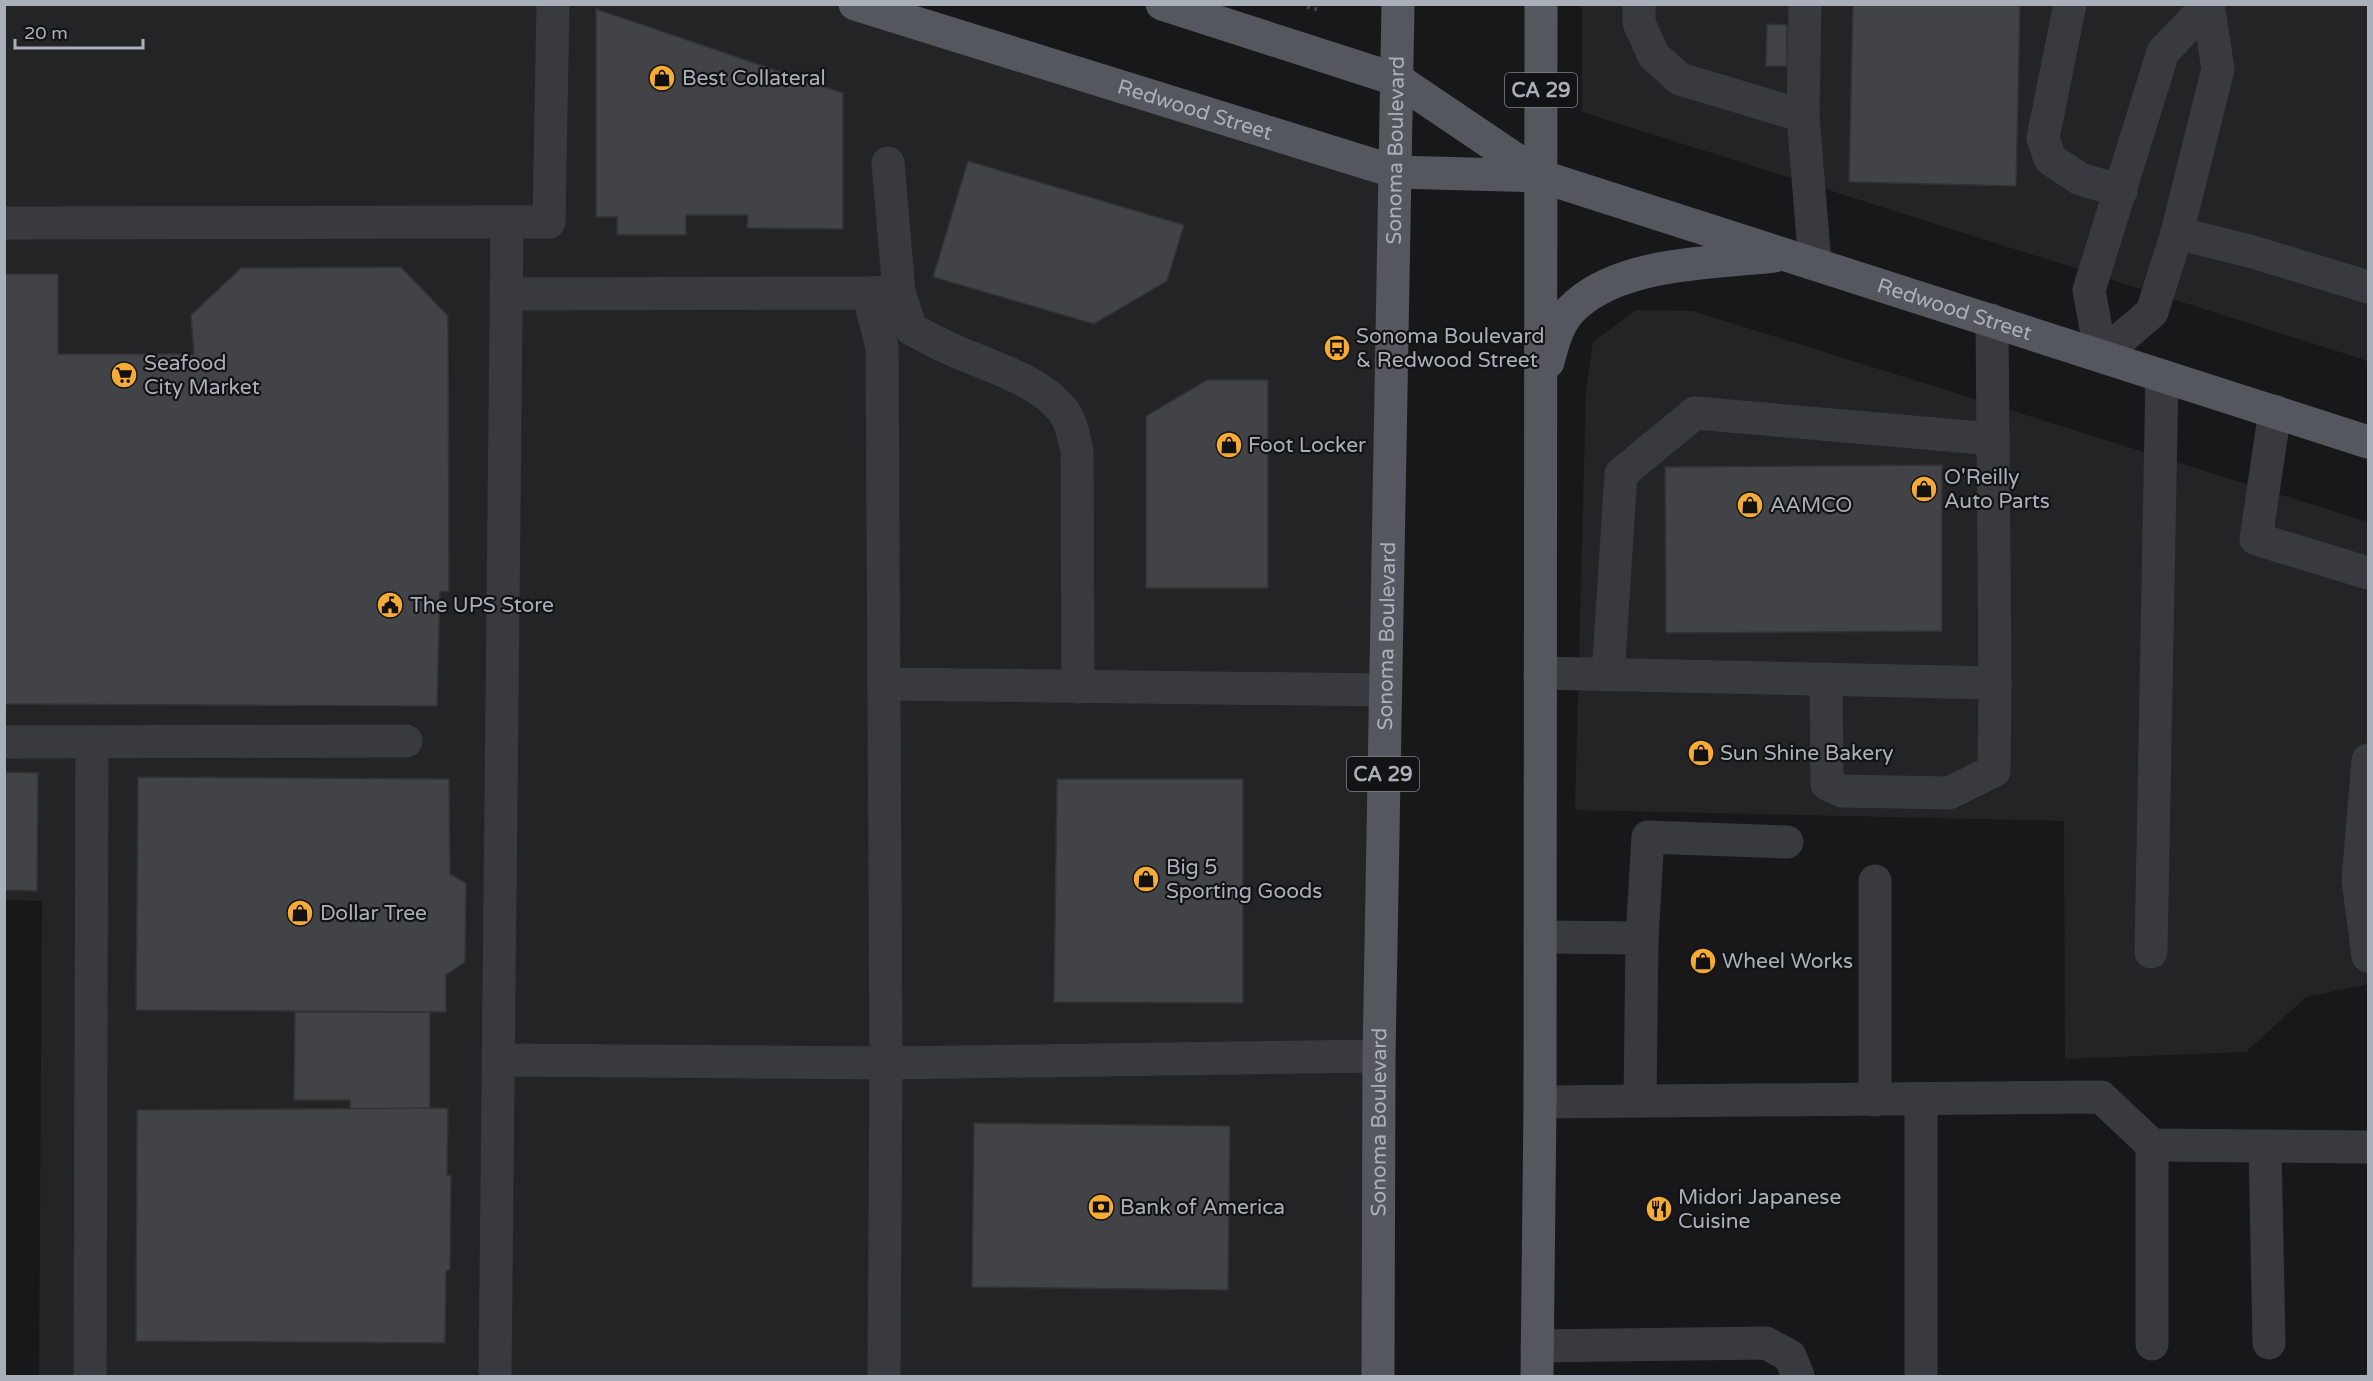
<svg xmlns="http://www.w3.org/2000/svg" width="2373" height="1381" viewBox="0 0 2373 1381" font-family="'Varela Round',sans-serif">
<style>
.built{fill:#242427}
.building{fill:#424347;stroke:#323236;stroke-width:1.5}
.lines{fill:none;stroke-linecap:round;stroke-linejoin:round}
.path{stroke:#3f4146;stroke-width:4;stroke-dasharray:3 4.5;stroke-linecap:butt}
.minor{stroke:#393a3f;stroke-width:33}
.major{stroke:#55575e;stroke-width:33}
.labels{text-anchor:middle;stroke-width:4.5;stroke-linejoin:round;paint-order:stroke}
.shield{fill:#131315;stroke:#7d8188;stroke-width:1.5}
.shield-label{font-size:20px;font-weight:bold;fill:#aab0ba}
.poi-label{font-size:21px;fill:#aab0ba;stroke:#131315;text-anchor:start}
.street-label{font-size:21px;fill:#aab0ba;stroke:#131315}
</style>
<rect width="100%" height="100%" fill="#18181a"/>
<g class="built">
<polygon points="4,5 856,5 1396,172 1382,1376 39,1376 42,901 4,900"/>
<polygon points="1582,5 2368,5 2368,361 1582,112"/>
<polygon points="1636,310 1693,311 2368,522 2368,984 2306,997 2246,1052 2065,1059 2064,821 1575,810 1586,391 1593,342"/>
</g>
<g class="building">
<polygon points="1853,4 2020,4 2016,186 1849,182"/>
<polygon points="596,9 843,93 843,229 747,228 748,215 686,215 686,235 617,235 617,217 596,217"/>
<polygon points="1767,24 1787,25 1787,66 1766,66"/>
<polygon points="968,161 1184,225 1167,281 1094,324 933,277"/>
<polygon points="401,267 448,316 449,591 440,592 437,706 4,704 4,274 58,274 58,354 194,354 191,315 241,268"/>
<polygon points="1207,380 1268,380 1268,588 1146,588 1146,416"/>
<polygon points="1942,465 1942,631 1666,633 1665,467"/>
<polygon points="4,772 38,773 37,891 4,890"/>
<polygon points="138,777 449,779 450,874 466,883 465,962 446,975 446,1012 136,1010"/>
<polygon points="1057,779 1243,779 1243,1003 1054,1002"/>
<polygon points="295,1012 430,1012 430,1109 350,1109 350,1100 294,1100"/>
<polygon points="448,1108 447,1175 451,1176 450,1270 446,1271 445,1343 136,1341 137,1110"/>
<polygon points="974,1123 1230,1126 1228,1290 972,1287"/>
</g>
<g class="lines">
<polyline class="path" points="1307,7 1320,10"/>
<g class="minor">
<polyline points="1639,4 1639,23 1654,56 1680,79 1803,116 1815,264"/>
<polyline points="2070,4 2043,138 2050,159 2080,179 2121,191"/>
<polygon points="2208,5 2218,69 2177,233 2152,312 2101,356 2089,290 2163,52"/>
<polyline points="1803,116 1805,4"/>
<polyline points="888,163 899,292"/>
<polyline points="4,223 549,222 553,4"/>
<polyline points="2177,233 2253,252 2368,287"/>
<path d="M 868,293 L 899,292 L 911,329 C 926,337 941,345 957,352 C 990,366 1043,382 1064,412 C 1072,423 1074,438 1077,451 L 1078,687"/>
<polyline points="507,294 868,293 882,347 886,1063 884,1376"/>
<polyline points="2275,411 2256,539 2368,573"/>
<polyline points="1540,673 1995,683 1992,320"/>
<polyline points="1608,675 1621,474 1695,413 1993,439"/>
<polyline points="1826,679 1827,784 1842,791 1949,793 1994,771 1995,683"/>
<polyline points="884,684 1385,690"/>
<polyline points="4,742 406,741"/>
<polyline points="2368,760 2358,880 2368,956"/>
<polyline points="1540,937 1642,938 1640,1101"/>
<polyline points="1642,938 1648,837 1787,842"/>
<polyline points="2151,952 2162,376"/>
<polyline points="499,1060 886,1063 1379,1056"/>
<polyline points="1875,1100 1875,881"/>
<polyline points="1921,1100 1921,1376"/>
<polyline points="1540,1102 2101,1097 2152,1145 2368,1147"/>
<polyline points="2152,1145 2152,1344"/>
<polyline points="2265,1146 2269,1343"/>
<polyline points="1537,1346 1766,1343 1790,1356 1798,1376"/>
<polyline points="90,1376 92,742"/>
<polyline points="495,1376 507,222"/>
</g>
<g class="major">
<path id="s1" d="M 855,4 L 1396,172 L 1540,176 L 2368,442"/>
<polyline points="1162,4 1398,80 1540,176"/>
<path d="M 1548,362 C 1553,342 1559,319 1576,305 C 1624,262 1713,263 1774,256"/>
<path id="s2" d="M 1378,1376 L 1379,1056 L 1398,4"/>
<polyline points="1537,1376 1540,1102 1541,4"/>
</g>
</g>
<defs>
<symbol id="shop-disc" viewBox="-11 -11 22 22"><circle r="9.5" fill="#f6ab34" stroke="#131315"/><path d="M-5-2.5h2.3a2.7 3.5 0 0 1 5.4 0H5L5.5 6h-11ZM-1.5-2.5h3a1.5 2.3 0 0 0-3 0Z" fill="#111"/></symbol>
<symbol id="bus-disc" viewBox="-11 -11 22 22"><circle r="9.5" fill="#f6ab34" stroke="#131315"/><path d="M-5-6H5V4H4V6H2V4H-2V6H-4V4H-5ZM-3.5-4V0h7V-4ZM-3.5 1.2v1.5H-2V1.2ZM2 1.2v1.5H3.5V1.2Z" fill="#111"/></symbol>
<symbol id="supermarket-disc" viewBox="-11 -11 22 22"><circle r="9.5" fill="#f6ab34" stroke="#131315"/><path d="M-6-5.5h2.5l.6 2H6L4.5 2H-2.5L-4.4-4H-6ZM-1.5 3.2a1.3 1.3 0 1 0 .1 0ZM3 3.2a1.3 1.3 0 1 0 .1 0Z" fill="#111"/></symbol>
<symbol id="civic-disc" viewBox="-11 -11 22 22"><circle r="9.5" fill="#f6ab34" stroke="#131315"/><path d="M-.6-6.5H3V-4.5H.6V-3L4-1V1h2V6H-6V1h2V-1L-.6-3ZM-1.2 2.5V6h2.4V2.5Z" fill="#111"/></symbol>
<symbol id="bank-disc" viewBox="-11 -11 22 22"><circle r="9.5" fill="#f6ab34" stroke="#131315"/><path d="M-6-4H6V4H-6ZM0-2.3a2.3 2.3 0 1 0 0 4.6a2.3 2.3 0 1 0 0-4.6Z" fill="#111"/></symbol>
<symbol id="restaurant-disc" viewBox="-11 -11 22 22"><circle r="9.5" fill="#f6ab34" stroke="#131315"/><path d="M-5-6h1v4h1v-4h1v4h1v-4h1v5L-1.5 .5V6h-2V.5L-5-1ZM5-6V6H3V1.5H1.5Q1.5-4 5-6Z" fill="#111"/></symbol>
</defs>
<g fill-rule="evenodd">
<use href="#shop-disc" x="647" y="63" width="30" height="30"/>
<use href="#bus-disc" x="1322" y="333" width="30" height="30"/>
<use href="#supermarket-disc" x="109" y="360" width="30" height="30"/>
<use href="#shop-disc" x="1214" y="430" width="30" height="30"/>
<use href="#shop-disc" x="1909" y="474" width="30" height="30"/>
<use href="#shop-disc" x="1735" y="490" width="30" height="30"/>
<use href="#civic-disc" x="375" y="590" width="30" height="30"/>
<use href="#shop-disc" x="1686" y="738" width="30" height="30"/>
<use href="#shop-disc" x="1131" y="864" width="30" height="30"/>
<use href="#shop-disc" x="285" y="898" width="30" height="30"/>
<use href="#shop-disc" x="1688" y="946" width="30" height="30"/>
<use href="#bank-disc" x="1086" y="1192" width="30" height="30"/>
<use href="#restaurant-disc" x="1644" y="1194" width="30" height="30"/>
</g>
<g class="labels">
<g class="shield">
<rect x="1505" y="73" width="72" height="34" rx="4.5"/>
<rect x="1347" y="757" width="72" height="34" rx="4.5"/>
</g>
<g class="shield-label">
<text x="1541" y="97">CA 29</text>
<text x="1383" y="781">CA 29</text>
</g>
<g class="poi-label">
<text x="682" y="85">Best Collateral</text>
<text x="1356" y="343">Sonoma Boulevard<tspan x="1356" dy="24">&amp; Redwood Street</tspan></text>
<text x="144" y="370">Seafood<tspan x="144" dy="24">City Market</tspan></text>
<text x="1248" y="452">Foot Locker</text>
<text x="1944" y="484">O'Reilly<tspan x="1944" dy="24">Auto Parts</tspan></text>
<text x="1770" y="512">AAMCO</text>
<text x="410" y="612">The UPS Store</text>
<text x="1720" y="760">Sun Shine Bakery</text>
<text x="1166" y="874">Big 5<tspan x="1166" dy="24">Sporting Goods</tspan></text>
<text x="320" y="920">Dollar Tree</text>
<text x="1722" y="968">Wheel Works</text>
<text x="1678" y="1204">Midori Japanese<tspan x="1678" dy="24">Cuisine</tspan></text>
<text x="1120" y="1214">Bank of America</text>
</g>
<g class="street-label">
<text dy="7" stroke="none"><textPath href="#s1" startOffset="356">Redwood Street</textPath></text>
<text dy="7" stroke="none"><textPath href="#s2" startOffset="1226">Sonoma Boulevard</textPath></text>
<text dy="7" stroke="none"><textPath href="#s1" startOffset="1146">Redwood Street</textPath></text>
<text dy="7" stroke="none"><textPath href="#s2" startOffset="740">Sonoma Boulevard</textPath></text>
<text dy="7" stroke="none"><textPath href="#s2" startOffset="254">Sonoma Boulevard</textPath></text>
</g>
</g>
<rect width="2373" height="1381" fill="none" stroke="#aab0ba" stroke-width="12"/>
<path d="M15 39v9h128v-9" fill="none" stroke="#aab0ba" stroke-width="3"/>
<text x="24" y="39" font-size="18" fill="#aab0ba" stroke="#131315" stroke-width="4.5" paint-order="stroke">20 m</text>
</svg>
